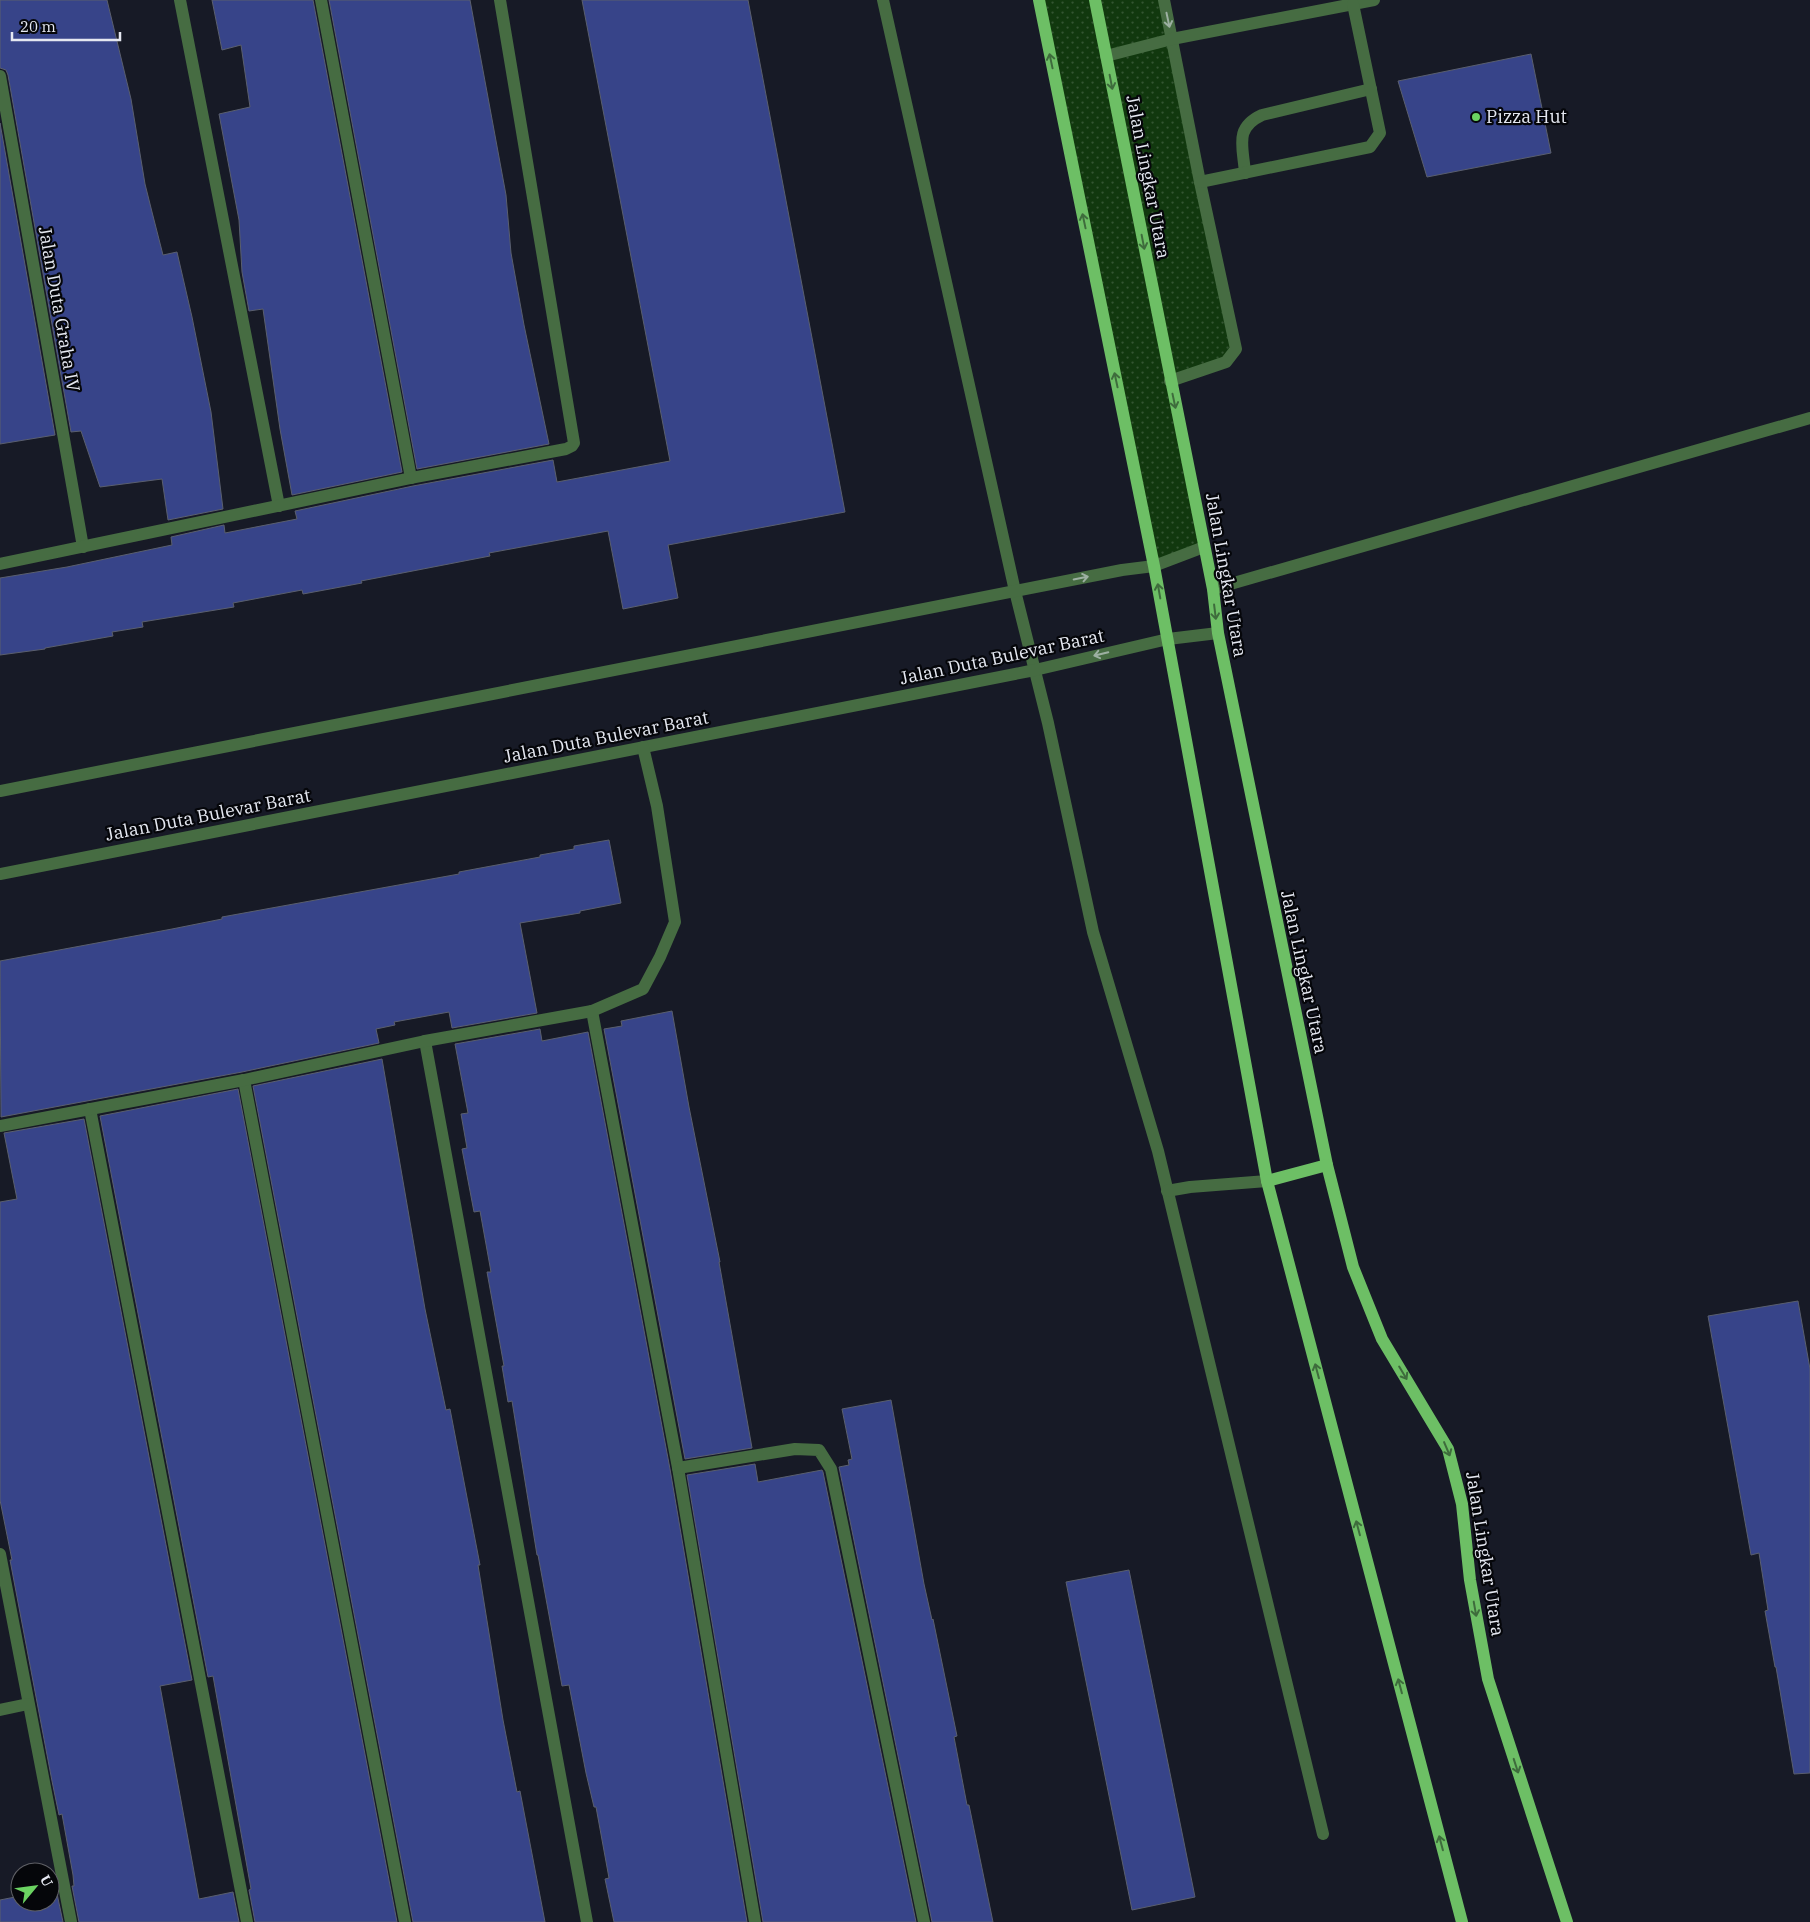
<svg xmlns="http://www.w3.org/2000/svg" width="1810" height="1922" viewBox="0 0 1810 1922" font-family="'IBM Plex Serif',serif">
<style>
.grass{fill:url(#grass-dots)}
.building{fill:#374489;stroke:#5a5f6e}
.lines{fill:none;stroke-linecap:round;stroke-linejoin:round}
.minor{stroke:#466c42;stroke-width:12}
.major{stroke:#6dbf65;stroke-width:12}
.oneway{stroke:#9db0a2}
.oneway2{stroke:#3e6c3c}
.poi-dot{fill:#6bd362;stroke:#05060a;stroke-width:2}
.labels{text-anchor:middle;stroke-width:4.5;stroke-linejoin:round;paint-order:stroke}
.poi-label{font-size:18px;fill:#e5e8f1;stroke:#05060a;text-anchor:start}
.street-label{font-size:18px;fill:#e5e8f1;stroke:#05060a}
</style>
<defs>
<pattern id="grass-dots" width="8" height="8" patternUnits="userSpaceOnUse" patternTransform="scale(1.25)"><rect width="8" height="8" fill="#11380e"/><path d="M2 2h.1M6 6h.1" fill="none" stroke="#345532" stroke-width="1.8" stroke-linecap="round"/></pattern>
</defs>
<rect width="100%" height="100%" fill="#171a26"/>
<polygon class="grass" points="1040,0 1164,0 1236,349 1226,362 1170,381 1204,547 1154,566"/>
<g class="building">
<polygon points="0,0 107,0 131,99 145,184 152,212 163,255 177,252 192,317 211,412 223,509 168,520 162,479 100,487 81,431 71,432 8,75 6,70 0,68"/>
<polygon points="212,0 313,0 402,472 292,495 280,429 263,309 249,311 242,272 239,220 219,114 250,107 241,45 222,50"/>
<polygon points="329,0 470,0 506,195 511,253 524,325 549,444 417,469"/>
<polygon points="582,0 748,0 845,512 668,545 678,598 623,609 608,531 489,553 490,556 361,581 362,583 303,594 302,590 233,603 234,607 142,622 143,627 112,632 113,636 45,648 45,649 0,655 0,578 67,567 172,545 171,537 224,525 225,533 297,519 295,511 413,486 553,460 557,482 670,461"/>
<polygon points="1531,54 1551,153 1427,177 1398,81"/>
<polygon points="0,123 55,435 0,444"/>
<polygon points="609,840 621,903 580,911 580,913 520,923 537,1013 452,1028 449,1012 394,1022 395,1025 376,1029 379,1043 242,1072 1,1117 0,961 172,929 222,919 222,917 459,874 459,872 540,857 540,855 574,849 574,846"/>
<polygon points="672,1011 689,1107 720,1262 719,1262 752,1448 685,1459 604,1029 622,1026 621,1021"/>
<polygon points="540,1029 542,1041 588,1032 670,1469 747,1922 614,1922 605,1879 609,1878 596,1807 594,1807 586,1773 569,1685 562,1686 538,1555 537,1555 512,1401 508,1402 502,1366 504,1366 487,1272 491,1272 480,1211 474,1212 462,1149 467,1148 461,1114 468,1113 455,1044"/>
<polygon points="382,1059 425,1309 446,1410 450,1409 480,1565 478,1565 503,1720 517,1792 520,1791 545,1922 413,1922 253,1086"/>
<polygon points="238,1089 397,1922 255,1922 249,1890 251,1889 213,1676 208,1677 100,1116"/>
<polygon points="84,1119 192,1680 160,1686 199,1899 233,1892 239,1922 79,1922 72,1886 74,1886 73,1875 62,1814 59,1815 52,1781 10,1560 12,1560 0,1500 0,1202 17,1199 4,1133"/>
<polygon points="1798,1301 1810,1369 1810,1773 1794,1774 1776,1667 1775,1667 1765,1611 1768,1610 1759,1553 1751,1555 1708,1316"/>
<polygon points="891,1400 924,1584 932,1620 933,1619 957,1736 954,1737 967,1805 969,1805 993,1922 932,1922 839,1467 849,1465 848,1460 852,1459 842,1409"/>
<polygon points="755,1464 758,1482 822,1470 823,1472 916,1922 763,1922 687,1475"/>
<polygon points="1129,1570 1195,1897 1132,1910 1066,1582"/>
<polygon points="56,1889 63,1922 0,1922 0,1900 20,1896 20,1902 50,1902 50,1890"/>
</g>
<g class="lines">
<g class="minor">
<polyline points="180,0 279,506"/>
<polyline points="321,0 411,478"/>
<polyline points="883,0 1015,591 1048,723 1093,932 1158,1151 1323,1834"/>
<polyline points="1164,0 1200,182 1236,349 1226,362 1170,381"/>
<polyline points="1106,56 1172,39 1374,0"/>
<polyline points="0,76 83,547"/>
<path d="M 1245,173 C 1243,146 1234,128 1262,115 L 1371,89"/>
<polyline points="1200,182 1370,147 1380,133 1353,4"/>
<polyline points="0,564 411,478 566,449 572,446 574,443 500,0"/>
<polyline points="1213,589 1810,418"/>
<polyline points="0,791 1122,570 1154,566 1204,547"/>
<polyline points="0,874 1035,670 1168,639 1218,633"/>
<polyline points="592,1011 678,1468 755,1922"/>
<polyline points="425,1041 587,1922"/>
<polyline points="244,1080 405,1922"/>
<polyline points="90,1109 247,1922"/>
<polyline points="0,1126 244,1080 425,1041 592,1011 643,989 660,957 675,922 657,806 643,747"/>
<polyline points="1167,1191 1190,1187 1267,1181"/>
<polyline points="678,1468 795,1449 819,1450 831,1469 924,1922"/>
<polyline points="0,1554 71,1922"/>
<polyline points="0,1710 28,1704"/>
</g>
<g class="major">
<polyline points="1039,0 1154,566 1267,1181 1462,1922"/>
<polyline points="1095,0 1213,589 1218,633 1327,1165 1353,1267 1382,1339 1448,1449 1462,1504 1470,1580 1488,1679 1567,1922"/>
<polyline points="1267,1181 1327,1165"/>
</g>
</g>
<defs><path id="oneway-shaft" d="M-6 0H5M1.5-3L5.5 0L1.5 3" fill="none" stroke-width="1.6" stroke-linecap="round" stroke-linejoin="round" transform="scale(1.25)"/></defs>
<g class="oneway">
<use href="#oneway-shaft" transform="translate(1168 20) rotate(78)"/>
<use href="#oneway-shaft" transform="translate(1081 578) rotate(-11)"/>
<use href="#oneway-shaft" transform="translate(1101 654) rotate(166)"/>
</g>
<g class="oneway2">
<use href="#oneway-shaft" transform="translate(1051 61) rotate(-102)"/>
<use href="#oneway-shaft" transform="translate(1111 82) rotate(79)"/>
<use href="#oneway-shaft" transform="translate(1084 221) rotate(-102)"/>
<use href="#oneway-shaft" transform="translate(1143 242) rotate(79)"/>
<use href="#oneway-shaft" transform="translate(1116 380) rotate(-102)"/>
<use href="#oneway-shaft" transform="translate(1174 401) rotate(78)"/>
<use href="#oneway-shaft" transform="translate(1159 591) rotate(-100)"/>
<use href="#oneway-shaft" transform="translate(1215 612) rotate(83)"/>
<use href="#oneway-shaft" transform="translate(1317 1371) rotate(-105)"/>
<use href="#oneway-shaft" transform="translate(1403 1373) rotate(59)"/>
<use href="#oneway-shaft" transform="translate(1447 1449) rotate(67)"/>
<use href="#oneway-shaft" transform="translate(1358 1528) rotate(-105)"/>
<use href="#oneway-shaft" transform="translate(1475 1609) rotate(80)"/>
<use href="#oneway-shaft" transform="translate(1400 1686) rotate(-105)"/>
<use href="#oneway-shaft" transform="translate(1516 1766) rotate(72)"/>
<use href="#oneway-shaft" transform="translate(1441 1843) rotate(-105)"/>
</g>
<circle class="poi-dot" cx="1476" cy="117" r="5"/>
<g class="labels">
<g class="poi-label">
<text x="1486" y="123">Pizza Hut</text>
</g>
<g class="street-label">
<text transform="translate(1148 177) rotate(79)" y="6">Jalan Lingkar Utara</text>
<text transform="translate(59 309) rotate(80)" y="6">Jalan Duta Graha IV</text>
<text transform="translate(1226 575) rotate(80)" y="6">Jalan Lingkar Utara</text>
<text transform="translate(1002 657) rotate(-12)" y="6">Jalan Duta Bulevar Barat</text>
<text transform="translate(606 737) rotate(-11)" y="6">Jalan Duta Bulevar Barat</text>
<text transform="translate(208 815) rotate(-11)" y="6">Jalan Duta Bulevar Barat</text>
<text transform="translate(1304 972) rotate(78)" y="6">Jalan Lingkar Utara</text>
<text transform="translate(1485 1554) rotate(81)" y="6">Jalan Lingkar Utara</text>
</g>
</g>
<g transform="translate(35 1887) rotate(61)"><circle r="24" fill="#05060a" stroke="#5f6066"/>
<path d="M0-4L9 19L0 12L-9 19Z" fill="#6bd362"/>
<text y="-8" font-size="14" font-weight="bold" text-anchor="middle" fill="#e5e8f1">U</text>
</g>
<path d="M12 32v8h108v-8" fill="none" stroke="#e5e8f1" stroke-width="2.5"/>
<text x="20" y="32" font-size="15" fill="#e5e8f1" stroke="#05060a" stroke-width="4" paint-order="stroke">20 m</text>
</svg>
